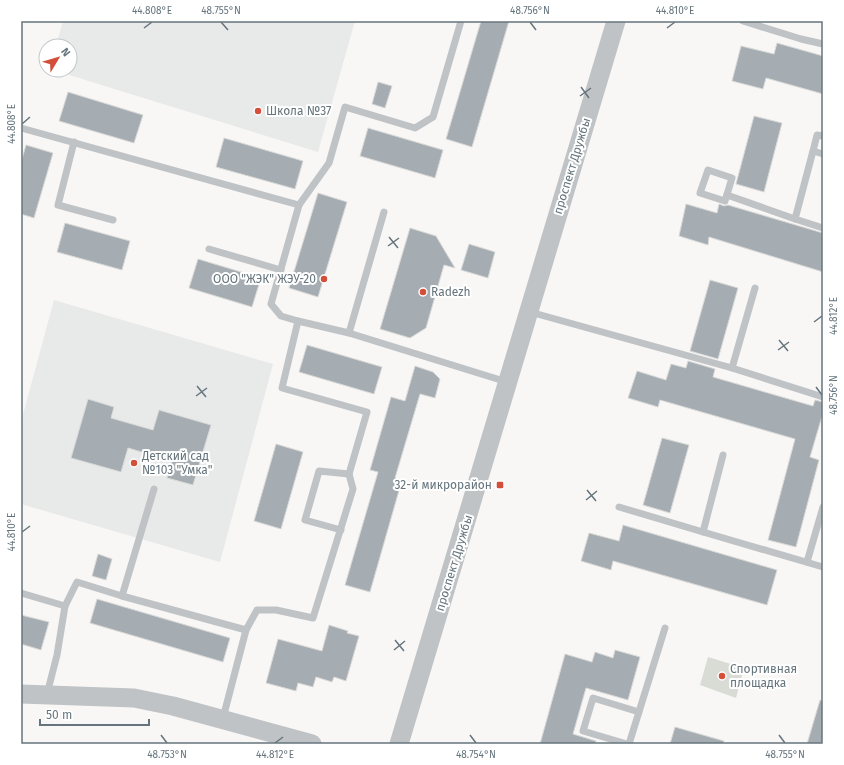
<svg xmlns="http://www.w3.org/2000/svg" width="844" height="765" viewBox="0 0 844 765" font-family="'Fira Sans',sans-serif">
<style>
.built{fill:#e8e9e9}
.garden{fill:#d8dcd5}
.building{fill:#a5adb2;stroke:#d9d9d8}
.lines{fill:none;stroke-linecap:round;stroke-linejoin:round}
.service{stroke:#bfc3c6;stroke-width:7}
.tertiary{stroke:#bfc3c6;stroke-width:19}
.ticks{fill:none;stroke:#66757d;stroke-width:1.5}
.poi-dot{fill:#d34f3a;stroke:#fff;stroke-width:1.5}
.labels{text-anchor:middle;stroke-width:4;stroke-linejoin:round;paint-order:stroke}
.poi-label{font-size:12px;fill:#66757d;stroke:#fff;text-anchor:start}
.street-label{font-size:12px;fill:#66757d;stroke:#fff}
.neatline{fill:none;stroke:#66757d;stroke-width:1.5}
.ticks-label{font-size:10px;text-anchor:middle;fill:#66757d}
</style>
<rect width="100%" height="100%" fill="#f8f7f5"/>
<g class="built">
<polygon points="63,21 355,21 318,152 53,70 70,70 70,46 56,46"/>
<polygon points="54,300 273,364 220,562 21,504 21,422"/>
</g>
<polygon class="garden" points="708,657 744,668 736,698 700,685"/>
<g class="building">
<polygon points="481,21 509,21 472,147 446,139"/>
<polygon points="777,43 823,56 823,94 766,78 763,89 732,81 741,46 774,54"/>
<polygon points="378,82 392,86 385,108 372,104"/>
<polygon points="68,92 143,115 134,143 59,121"/>
<polygon points="754,116 782,123 764,192 736,184"/>
<polygon points="368,128 443,150 435,178 360,156"/>
<polygon points="224,138 303,161 295,189 216,167"/>
<polygon points="26,145 53,153 34,218 21,214 21,162"/>
<polygon points="318,193 347,202 318,297 289,288"/>
<polygon points="686,204 717,213 719,204 724,206 728,205 823,233 823,272 709,237 708,245 679,236"/>
<polygon points="65,223 130,241 122,270 57,252"/>
<polygon points="410,228 436,236 455,268 444,265 426,328 410,338 380,329"/>
<polygon points="469,244 495,252 488,278 461,270"/>
<polygon points="198,259 261,278 252,307 189,288"/>
<polygon points="710,280 738,288 718,359 690,351"/>
<polygon points="307,345 382,367 374,394 299,372"/>
<polygon points="688,361 715,369 713,377 813,406 815,400 823,402 823,413 810,457 819,460 796,547 768,540 795,439 660,400 658,407 628,398 637,371 666,380 671,364 686,368"/>
<polygon points="415,366 433,372 440,379 435,398 420,394 395,478 402,480 370,592 345,585 378,472 370,470 391,397 405,401"/>
<polygon points="88,399 114,407 111,418 153,430 159,410 211,425 193,485 167,478 172,461 128,448 121,472 71,458"/>
<polygon points="662,438 689,445 670,513 643,505"/>
<polygon points="276,444 303,452 281,529 254,521"/>
<polygon points="623,525 777,570 767,605 613,561 611,570 581,561 589,533 619,541"/>
<polygon points="98,554 112,559 106,580 92,576"/>
<polygon points="97,599 230,638 223,662 90,623"/>
<polygon points="21,615 49,622 41,650 21,644"/>
<polygon points="329,625 348,631 347,633 359,636 346,681 334,677 332,682 316,677 313,687 298,683 296,691 266,683 278,639 322,651"/>
<polygon points="615,650 640,657 628,700 586,688 573,734 596,741 595,744 540,744 565,654 592,662 595,652 613,658"/>
<polygon points="820,700 823,701 823,744 807,744"/>
<polygon points="675,727 724,741 723,744 670,744"/>
</g>
<g class="lines">
<g class="service">
<polyline points="743,21 801,39 823,44"/>
<polyline points="21,128 299,205"/>
<polyline points="823,136 817,135 813,151 823,154"/>
<polyline points="74,142 58,205 113,220"/>
<polyline points="813,151 795,219 823,228"/>
<polygon points="708,170 732,178 725,201 700,193"/>
<polyline points="727,195 795,219"/>
<polyline points="209,249 281,270"/>
<polyline points="755,288 732,368 823,397"/>
<polyline points="530,312 732,368"/>
<polyline points="298,321 281,316 271,304 299,205 329,163 345,107 415,128 433,117 461,21"/>
<polyline points="349,333 384,212"/>
<polyline points="723,455 703,532 823,567"/>
<polyline points="619,507 703,532"/>
<polyline points="341,530 305,520 319,471 349,474"/>
<polyline points="807,562 823,507"/>
<polyline points="21,593 65,606 57,655 47,694"/>
<polyline points="122,596 154,489"/>
<polyline points="65,606 77,582 122,596 246,630"/>
<polyline points="223,718 246,630 257,610 276,610 313,618 353,489 349,474 367,412 282,388 298,321 349,333 507,382"/>
<polyline points="627,744 583,731 593,698 639,712"/>
<polyline points="629,744 665,628"/>
</g>
<g class="tertiary">
<polyline points="21,694 134,698 173,706 312,744"/>
<polyline points="399,744 616,21"/>
</g>
</g>
<path class="ticks" d="M 221,22 L 228,30M 530,22 L 536,30M 144,28 L 152,22M 667,28 L 675,22M 581,87 L 589,98M 580,96 L 591,88M 22,124 L 30,117M 389,237 L 398,248M 388,246 L 399,238M 814,322 L 822,316M 779,340 L 788,351M 778,350 L 789,342M 197,386 L 206,397M 816,387 L 822,395M 196,396 L 207,388M 587,490 L 596,501M 586,500 L 597,491M 22,532 L 30,526M 395,640 L 404,651M 394,650 L 405,641M 161,735 L 167,743M 470,735 L 476,743M 779,735 L 785,743M 275,743 L 283,737"/>
<g class="poi-dot">
<circle cx="258" cy="111" r="4"/>
<circle cx="324" cy="279" r="4"/>
<circle cx="423" cy="292" r="4"/>
<circle cx="134" cy="463" r="4"/>
<rect x="496" y="481" width="8" height="8" rx="2"/>
<circle cx="722" cy="676" r="4"/>
</g>
<g class="labels">
<g class="poi-label">
<text x="266" y="115">Школа №37</text>
<text x="316" y="283" text-anchor="end">ООО "ЖЭК" ЖЭУ-20</text>
<text x="431" y="296">Radezh</text>
<text x="142" y="460">Детский сад<tspan x="142" dy="14">№103 "Умка"</tspan></text>
<text x="492" y="489" text-anchor="end">32-й микрорайон</text>
<text x="730" y="673">Спортивная<tspan x="730" dy="14">площадка</tspan></text>
</g>
<g class="street-label">
<text transform="translate(572 166) rotate(-73)" y="4">проспект Дружбы</text>
<text transform="translate(454 563) rotate(-73)" y="4">проспект Дружбы</text>
</g>
</g>
<rect width="844" height="765" fill="none" stroke="#ffffff" stroke-width="44"/>
<g transform="translate(58 58) rotate(52)"><circle r="19" fill="#ffffff" stroke="#c2c8cb"/>
<path d="M0-3L7 15L0 10L-7 15Z" fill="#d34f3a"/>
<text y="-6" font-size="11" font-weight="bold" text-anchor="middle" fill="#66757d">N</text>
</g>
<path d="M40 719v6h109v-6" fill="none" stroke="#66757d" stroke-width="2"/>
<text x="46" y="719" font-size="12" fill="#66757d" stroke="#ffffff" stroke-width="3" paint-order="stroke">50 m</text>
<rect x="22" y="22" width="800" height="721" class="neatline"/>
<g class="ticks-label">
<text x="152" y="14">44.808°E</text>
<text x="221" y="14">48.755°N</text>
<text x="530" y="14">48.756°N</text>
<text x="675" y="14">44.810°E</text>
<text transform="translate(11 124) rotate(-90)" y="4">44.808°E</text>
<text transform="translate(833 316) rotate(-90)" y="4">44.812°E</text>
<text transform="translate(833 395) rotate(-90)" y="4">48.756°N</text>
<text transform="translate(11 532) rotate(-90)" y="4">44.810°E</text>
<text x="167" y="758">48.753°N</text>
<text x="275" y="758">44.812°E</text>
<text x="476" y="758">48.754°N</text>
<text x="785" y="758">48.755°N</text>
</g>
</svg>
